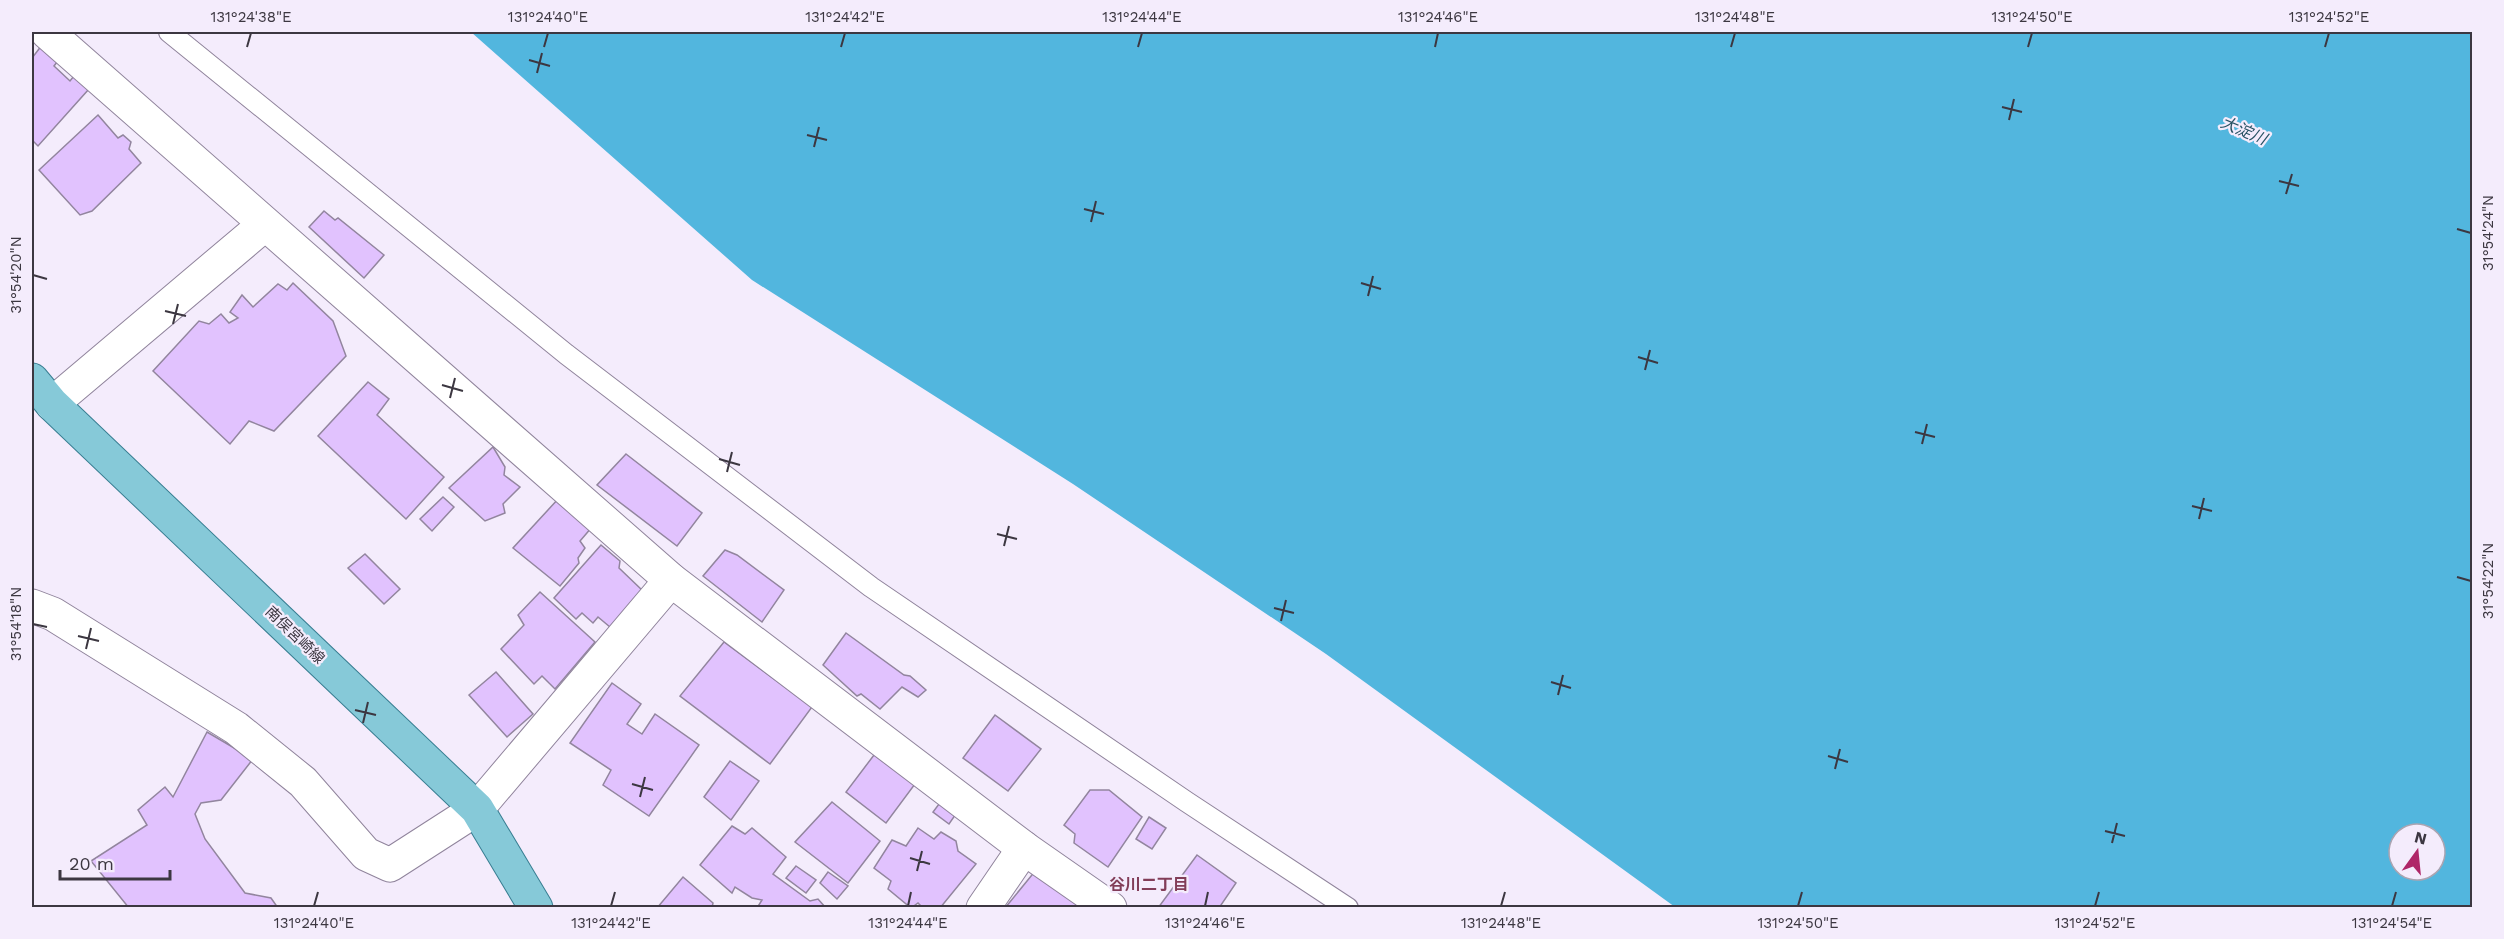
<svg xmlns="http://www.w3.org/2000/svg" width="2504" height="939" viewBox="0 0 2504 939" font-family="'Work Sans','Noto Sans JP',sans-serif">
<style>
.water{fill:#52b6de;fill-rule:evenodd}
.building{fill:#e1c2fe;stroke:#92859e;stroke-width:1.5}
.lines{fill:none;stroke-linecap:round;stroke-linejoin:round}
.service-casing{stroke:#90849c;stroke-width:22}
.minor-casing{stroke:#90849c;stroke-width:35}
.primary-casing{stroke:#387e92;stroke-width:35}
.service{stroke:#fff;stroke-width:20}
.minor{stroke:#fff;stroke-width:33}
.primary{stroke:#86c9d8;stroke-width:33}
.ticks{fill:none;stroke:#3c3741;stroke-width:2}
.labels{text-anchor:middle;stroke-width:4.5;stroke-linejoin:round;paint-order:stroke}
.street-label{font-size:15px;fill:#3c3741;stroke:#f4ecfc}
.water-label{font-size:16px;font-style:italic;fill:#285264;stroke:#f4ecfc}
.neighbourhood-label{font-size:16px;font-weight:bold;fill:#823d58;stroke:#f4ecfc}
.neatline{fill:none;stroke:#3c3741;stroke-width:2}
.ticks-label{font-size:15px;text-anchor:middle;fill:#3c3741}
</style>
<rect width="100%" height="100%" fill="#f4ecfc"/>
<path class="water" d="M 471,32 L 2472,32 L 2472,907 L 1675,907 L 1326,654 L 1073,484 L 752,280 ZM 2399,834 L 2435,834 L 2435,870 L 2399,870 Z"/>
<g class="building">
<polygon points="49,36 65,52 54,66 70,81 82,66 97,80 38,146 32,140 32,58"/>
<polygon points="98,115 118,138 123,135 131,142 129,149 141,163 92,211 80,215 39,170"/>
<polygon points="324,211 335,220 338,218 384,255 364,278 309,227"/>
<polygon points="293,283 333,321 346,356 274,431 249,421 230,444 153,371 199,321 209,324 221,314 229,323 238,318 230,312 242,295 253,307 278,284 287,290"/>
<polygon points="368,382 389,399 377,415 444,477 406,519 318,436"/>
<polygon points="493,447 505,467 504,475 520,487 503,504 505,513 485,521 449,488"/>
<polygon points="626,454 702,513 677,546 597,485"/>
<polygon points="443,497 454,507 432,531 420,519"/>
<polygon points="559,498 592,527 580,541 585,548 578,558 579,563 560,586 513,548"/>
<polygon points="601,545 620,561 619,568 643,591 610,627 598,617 593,623 582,613 576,619 554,598"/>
<polygon points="725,550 737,555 784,590 762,622 703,576"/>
<polygon points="365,554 400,589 384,604 348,568"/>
<polygon points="540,592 595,642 555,689 542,676 534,684 501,649 524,625 518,615"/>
<polygon points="846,633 904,675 910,676 926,690 918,697 902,687 880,709 861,694 857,696 823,665"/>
<polygon points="724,642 812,707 770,764 680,696"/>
<polygon points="496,672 533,714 507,737 469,695"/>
<polygon points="612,683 641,704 627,724 642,734 655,714 699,745 649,816 603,785 611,770 570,743"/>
<polygon points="995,715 1041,749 1008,791 963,758"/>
<polygon points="207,732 253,759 221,800 201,803 195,814 205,839 245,893 271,898 278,908 129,908 91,861 147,825 138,810 165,787 173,797"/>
<polygon points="874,755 915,784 886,823 846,792"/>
<polygon points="730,761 759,781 731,820 704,797"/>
<polygon points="1090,790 1109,790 1142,817 1108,867 1074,843 1075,834 1064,825"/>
<polygon points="942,800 958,811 949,824 933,812"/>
<polygon points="832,802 880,841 848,883 795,842"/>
<polygon points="1149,817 1166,828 1152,849 1136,839"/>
<polygon points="732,826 745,834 752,828 786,857 773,874 810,901 818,899 826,908 757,908 762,900 752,898 735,887 732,893 700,865"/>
<polygon points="918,828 934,839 941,832 956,841 958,851 976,864 940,908 923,908 918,903 911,908 888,889 891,881 874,868 892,840 906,846"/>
<polygon points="1197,855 1236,883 1219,908 1158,908"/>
<polygon points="796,866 816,880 806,893 786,878"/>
<polygon points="1036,870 1086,908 1005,908"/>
<polygon points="828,872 848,886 837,899 820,883"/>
<polygon points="683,877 713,903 712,908 657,908"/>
</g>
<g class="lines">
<defs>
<polyline id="service" points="169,32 566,354 871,587 1187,802 1348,908"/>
<g id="minor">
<polyline points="47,32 671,580 1024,848 1110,908"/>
<polyline points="52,404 264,225"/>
<polyline points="32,606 53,614 236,728 303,782 366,854 390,865 477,809 671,580"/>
<polyline points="983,908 1024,848"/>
</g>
<polyline id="primary" points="32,380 52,404 477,809 536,908"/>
</defs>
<use href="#service" class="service-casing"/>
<use href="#minor" class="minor-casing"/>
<use href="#primary" class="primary-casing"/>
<use href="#service" class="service"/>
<use href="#minor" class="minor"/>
<use href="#primary" class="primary"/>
</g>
<path class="ticks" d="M 247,47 L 251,33M 544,47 L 548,33M 841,47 L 845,33M 1138,47 L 1142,33M 1435,47 L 1438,33M 1731,47 L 1735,33M 2028,47 L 2032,33M 2325,47 L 2329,33M 529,60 L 550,66M 537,73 L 542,53M 2002,107 L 2022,112M 2009,120 L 2014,99M 807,135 L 827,140M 814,147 L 819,127M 2279,181 L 2299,186M 2286,194 L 2292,174M 1084,209 L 1104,214M 1091,222 L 1096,201M 2457,229 L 2471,233M 33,275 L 47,279M 1361,283 L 1381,289M 1368,296 L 1373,276M 165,311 L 186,316M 173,324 L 178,304M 1638,357 L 1658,363M 1645,370 L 1650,350M 442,385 L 463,391M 450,398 L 455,378M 1915,432 L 1935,437M 1922,444 L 1927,424M 719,459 L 740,465M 727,472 L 732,452M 2192,506 L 2212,511M 2199,519 L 2204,498M 997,534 L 1017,539M 1004,546 L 1009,526M 2457,577 L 2471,581M 1274,608 L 1294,613M 1281,621 L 1286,600M 33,624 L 47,627M 78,636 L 99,641M 86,649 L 91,628M 1551,682 L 1571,688M 1558,695 L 1563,675M 355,710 L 376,715M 363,723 L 368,702M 1828,756 L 1848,762M 1835,769 L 1840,749M 632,784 L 653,790M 640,797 L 645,777M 2105,831 L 2125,836M 2112,843 L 2117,823M 910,858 L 930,864M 917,871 L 922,851M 314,906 L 318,892M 611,906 L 615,892M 908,906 L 911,892M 1205,906 L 1208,892M 1501,906 L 1505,892M 1798,906 L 1802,892M 2095,906 L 2099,892M 2392,906 L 2396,892"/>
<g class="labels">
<g class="street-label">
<text transform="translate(295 635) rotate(44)" y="5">南俣宮崎線</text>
</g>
<g class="water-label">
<text transform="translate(2244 130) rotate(23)" y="6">大淀川</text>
</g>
<g class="neighbourhood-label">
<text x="1149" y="890">谷川二丁目</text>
</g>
</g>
<rect width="2504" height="939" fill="none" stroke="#f4ecfc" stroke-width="66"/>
<g transform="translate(2417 852) rotate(15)"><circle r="28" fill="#f4ecfc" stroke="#aaa4b1" stroke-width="1.5"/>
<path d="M0-4.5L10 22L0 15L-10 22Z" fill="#af2668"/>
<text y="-9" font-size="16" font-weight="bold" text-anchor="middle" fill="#3c3741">N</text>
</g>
<path d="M60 870v9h110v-9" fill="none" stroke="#3c3741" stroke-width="3"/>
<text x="69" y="870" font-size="18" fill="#3c3741" stroke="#f4ecfc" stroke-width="4.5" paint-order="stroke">20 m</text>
<rect x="33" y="33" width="2438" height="873" class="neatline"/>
<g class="ticks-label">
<text x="251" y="22">131°24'38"E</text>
<text x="548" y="22">131°24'40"E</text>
<text x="845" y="22">131°24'42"E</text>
<text x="1142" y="22">131°24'44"E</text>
<text x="1438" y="22">131°24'46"E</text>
<text x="1735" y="22">131°24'48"E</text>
<text x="2032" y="22">131°24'50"E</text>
<text x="2329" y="22">131°24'52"E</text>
<text transform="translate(2488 233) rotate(-90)" y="5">31°54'24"N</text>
<text transform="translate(16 275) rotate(-90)" y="5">31°54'20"N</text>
<text transform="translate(2488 581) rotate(-90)" y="5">31°54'22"N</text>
<text transform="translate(16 624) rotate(-90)" y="5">31°54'18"N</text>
<text x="314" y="928">131°24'40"E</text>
<text x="611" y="928">131°24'42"E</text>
<text x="908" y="928">131°24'44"E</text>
<text x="1205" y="928">131°24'46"E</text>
<text x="1501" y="928">131°24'48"E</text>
<text x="1798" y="928">131°24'50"E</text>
<text x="2095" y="928">131°24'52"E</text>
<text x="2392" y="928">131°24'54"E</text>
</g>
</svg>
